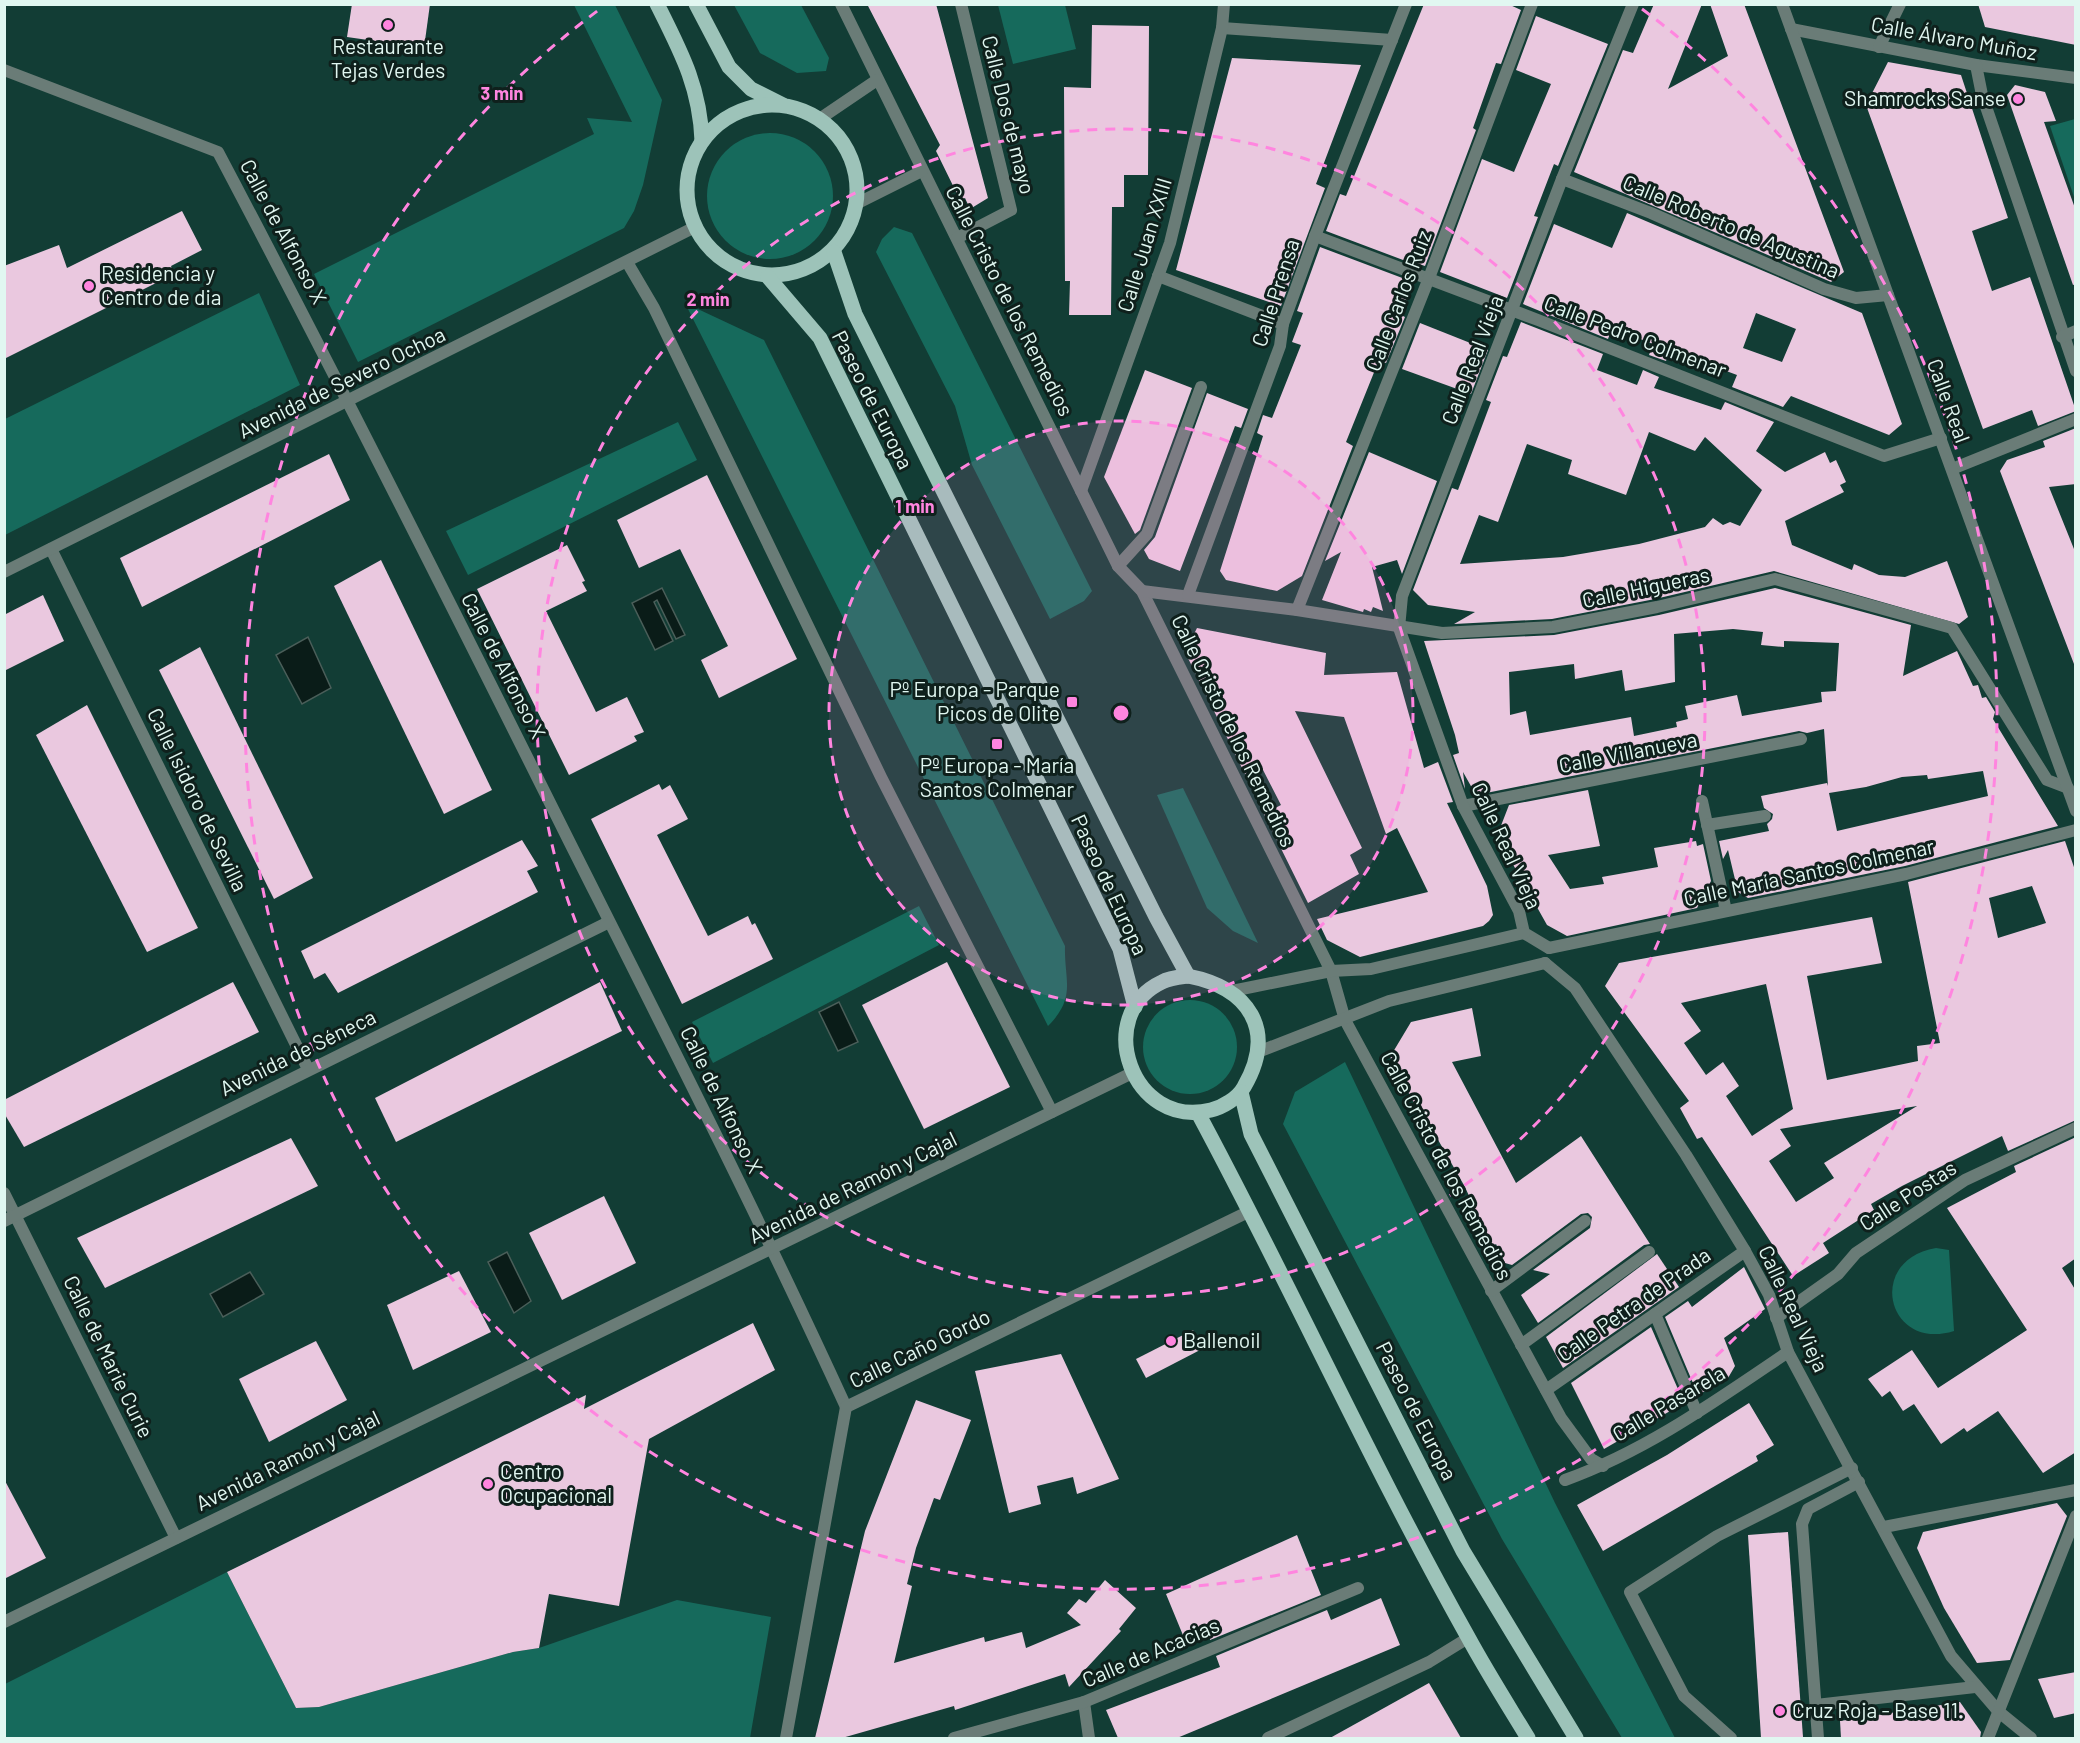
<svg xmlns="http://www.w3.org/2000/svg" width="2080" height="1743" viewBox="0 0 2080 1743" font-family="Barlow,sans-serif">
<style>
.green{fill:#166a5c}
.water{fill:#0a1c18;stroke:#4a5e59;stroke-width:1.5}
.building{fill:#eac8df;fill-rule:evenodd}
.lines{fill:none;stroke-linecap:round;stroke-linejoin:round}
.service{stroke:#6a7c77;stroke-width:12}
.pedestrian{stroke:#6a7c77;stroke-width:12}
.minor{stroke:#6a7c77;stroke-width:12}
.tertiary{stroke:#6a7c77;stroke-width:12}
.primary{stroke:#9dc3b9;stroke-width:15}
.ring{fill:none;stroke:#ff85df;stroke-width:3;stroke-dasharray:10 8}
.poi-dot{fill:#ff85df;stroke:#0f201c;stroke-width:2}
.labels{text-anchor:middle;stroke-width:6;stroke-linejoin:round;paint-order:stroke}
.street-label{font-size:21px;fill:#e1f7f1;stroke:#0f201c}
.poi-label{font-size:21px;fill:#e1f7f1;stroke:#0f201c;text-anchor:start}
.centre{fill:#ff85df;stroke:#0f201c;stroke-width:3}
.ring-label{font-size:18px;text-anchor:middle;font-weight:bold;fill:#ff85df;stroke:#0f201c;stroke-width:6;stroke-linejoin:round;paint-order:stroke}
</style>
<rect width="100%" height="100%" fill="#123d35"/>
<g class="green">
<polygon points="574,5 615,5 662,100 643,185 634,211 624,228 358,362 314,274 594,134 587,118 632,122"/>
<polygon points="734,5 801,5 829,58 826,71 797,73 760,53"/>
<polygon points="998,5 1065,5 1076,49 1013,64"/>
<polygon points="2075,119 2076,119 2075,200 2050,126"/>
<circle cx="770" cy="196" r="63"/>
<polygon points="894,227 912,233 1092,591 1084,601 1050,619 972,465 955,406 876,252 882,239"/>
<polygon points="259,293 300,385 5,535 5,419"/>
<path d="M 685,303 L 764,340 L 1065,946 C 1064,980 1077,997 1048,1026 Z"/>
<polygon points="678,422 697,460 468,575 446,531"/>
<polygon points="1183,788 1258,943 1233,931 1207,908 1157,795"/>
<polygon points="919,906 939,945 713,1063 692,1022"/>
<circle cx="1190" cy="1047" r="47"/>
<polygon points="1345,1062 1555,1503 1675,1738 1622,1738 1502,1539 1283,1124 1295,1092"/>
<path d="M 1936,1248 L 1949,1250 L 1954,1331 C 1887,1352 1865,1260 1936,1248 Z"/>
<polygon points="227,1572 296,1708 319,1707 513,1652 539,1648 677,1600 771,1617 750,1738 5,1738 5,1684"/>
</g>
<g class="water">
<polygon points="662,588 685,635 676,639 657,600 654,602 673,641 655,650 632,603"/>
<polygon points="308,637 331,688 302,704 276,655"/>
<polygon points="839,1002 858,1042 838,1051 819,1012"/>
<polygon points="507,1252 531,1301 514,1313 488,1262"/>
<polygon points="250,1272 264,1294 223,1317 210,1294"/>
</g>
<g class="building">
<polygon points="352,4 430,4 424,48 347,37"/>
<polygon points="867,4 936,4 988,198 970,209 965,198 960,200 936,151 940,145"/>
<polygon points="1424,4 1508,4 1521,10 1501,64 1496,63 1473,128 1476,130 1425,266 1419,264 1419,266 1326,231 1340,194 1346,196"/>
<polygon points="1654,4 1702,4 1668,89 1728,56 1710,4 1744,4 1844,272 1831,282 1574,172 1623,50 1633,53"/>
<polygon points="1978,4 2076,4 2076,45 1985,27"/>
<polygon points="1536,16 1608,44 1558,166 1554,164 1534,216 1538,217 1507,298 1440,272 1482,159 1514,172 1551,84 1516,70"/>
<polygon points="1092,25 1149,26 1148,175 1124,175 1124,207 1112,207 1111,315 1069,315 1070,281 1065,281 1064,87 1091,88"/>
<polygon points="1232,58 1361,65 1316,184 1325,188 1281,306 1176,270"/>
<polygon points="1888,62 1961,75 2008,218 1972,231 1992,291 2030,277 2076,411 2038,426 2032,410 1983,429 1866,105"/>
<polygon points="2015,85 2045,92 2056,121 2044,122 2076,211 2076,284 2073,285 2007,95"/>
<polygon points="182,211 202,250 171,266 174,274 4,359 4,266 59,245 67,268"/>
<path d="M 1627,213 L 1862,313 L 1902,424 L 1889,435 L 1791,396 L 1783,407 L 1732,387 L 1737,375 L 1670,350 L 1666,361 L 1649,355 L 1653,344 L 1612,328 L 1608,339 L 1523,304 L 1554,224 L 1612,248 ZM 1756,313 L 1796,329 L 1782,362 L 1743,348 Z"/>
<polygon points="1320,247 1413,282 1401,315 1405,317 1386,363 1379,360 1346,442 1353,446 1302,576 1277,591 1226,580 1220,571 1263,436 1257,433 1263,415 1272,418 1301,345 1292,342 1303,313 1297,311"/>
<path d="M 1521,322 L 1603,354 L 1597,370 L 1637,385 L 1643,370 L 1659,377 L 1654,388 L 1721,410 L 1725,402 L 1774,422 L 1756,451 L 1785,472 L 1825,452 L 1830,463 L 1836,460 L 1846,482 L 1840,485 L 1844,492 L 1785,521 L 1792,545 L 1852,570 L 1854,564 L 1879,575 L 1905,577 L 1947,561 L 1968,617 L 1959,624 L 1774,571 L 1655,599 L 1552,619 L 1454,624 L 1475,612 L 1428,605 L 1413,590 L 1452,488 L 1458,490 L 1491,402 L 1486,400 L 1503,356 L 1507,357 ZM 1649,432 L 1695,451 L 1705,437 L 1762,490 L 1740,526 L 1730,522 L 1723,525 L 1713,518 L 1705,527 L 1639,544 L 1563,557 L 1460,564 L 1479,515 L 1498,522 L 1527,444 L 1572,460 L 1568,474 L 1626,495 Z"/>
<polygon points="1420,323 1488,350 1471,394 1402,369"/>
<polygon points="1145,370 1192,388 1140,530 1135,534 1104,477"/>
<polygon points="1207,393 1248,409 1241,428 1235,426 1180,571 1149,559 1144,550 1155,537"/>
<polygon points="2076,428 2076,484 2049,487 2076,554 2074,664 2000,471 2007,460 2045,447 2043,441"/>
<polygon points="1369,452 1437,481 1402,574 1397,560 1372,567 1383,611 1373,607 1371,612 1364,609 1363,612 1322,600 1341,552 1325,561"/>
<polygon points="329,454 350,500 142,607 120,558"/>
<polygon points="707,475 797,659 719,698 701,660 728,646 680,549 639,568 617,520"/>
<polygon points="567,545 585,581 582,582 587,591 546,611 596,712 627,697 644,732 634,736 637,741 569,775 477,589"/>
<polygon points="381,560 492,790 444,814 334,586"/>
<path d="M 1775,588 L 1911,625 L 1903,676 L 1957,651 L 1973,686 L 1978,685 L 1982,698 L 1986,697 L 1995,712 L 1993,719 L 2058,826 L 1905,866 L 1748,898 L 1738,892 L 1728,850 L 1723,859 L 1719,841 L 1769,831 L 1767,824 L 1772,819 L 1773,814 L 1764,808 L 1761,796 L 1827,783 L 1828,786 L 1824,729 L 1807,733 L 1799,731 L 1476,795 L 1463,772 L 1465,789 L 1453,755 L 1459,753 L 1455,735 L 1424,641 L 1554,635 L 1659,615 ZM 1733,629 L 1763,632 L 1761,645 L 1784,647 L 1784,641 L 1839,643 L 1836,691 L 1821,692 L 1822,702 L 1742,716 L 1737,695 L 1685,706 L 1688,719 L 1676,722 L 1677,727 L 1634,736 L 1631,717 L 1530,735 L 1526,711 L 1510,715 L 1509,672 L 1574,664 L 1575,679 L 1622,670 L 1625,691 L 1675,682 L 1674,634 ZM 1983,771 L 1988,796 L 1837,831 L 1829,793 L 1866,787 L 1902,777 L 1927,775 L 1928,779 Z"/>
<polygon points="43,595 64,641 4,671 4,615"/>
<polygon points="1197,628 1326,653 1324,675 1397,672 1424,768 1438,762 1453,802 1447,803 1487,886 1493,915 1489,921 1483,926 1360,957 1327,940 1317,919 1428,892 1397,828 1386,834 1344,717 1295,711 1362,848 1350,855 1359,874 1308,903 1264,814 1281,805 1261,766 1245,774 1185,652"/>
<polygon points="200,647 313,878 274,899 159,670"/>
<polygon points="87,705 198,928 147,952 36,735"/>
<polygon points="659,784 662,790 670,785 688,819 657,835 708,936 748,916 752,925 755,923 773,959 682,1004 591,819"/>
<polygon points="1588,790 1600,846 1548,855 1570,889 1604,884 1602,877 1658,867 1654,848 1696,841 1697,846 1703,844 1711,881 1697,908 1567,936 1547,925 1497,836 1509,805"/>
<polygon points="522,840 538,866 527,871 538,892 338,993 325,973 314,979 301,951"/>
<path d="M 2065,841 L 2076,873 L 2076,1120 L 2008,1151 L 2002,1136 L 1902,1186 L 1871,1204 L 1874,1210 L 1823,1243 L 1829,1253 L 1793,1276 L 1702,1137 L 1697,1139 L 1680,1108 L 1689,1101 L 1605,986 L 1619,963 L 1872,917 L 1882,963 L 1807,976 L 1827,1080 L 1918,1061 L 1917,1046 L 1940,1043 L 1908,882 ZM 2032,886 L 2046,923 L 1998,938 L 1989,898 ZM 1766,984 L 1793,1109 L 1752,1136 L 1726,1096 L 1739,1086 L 1723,1062 L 1706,1075 L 1684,1043 L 1701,1031 L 1681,1003 ZM 1917,1106 L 1824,1163 L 1834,1178 L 1796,1202 L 1769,1161 L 1791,1146 L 1780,1129 Z"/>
<polygon points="947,962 1010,1087 924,1129 862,1005"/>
<polygon points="233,982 259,1032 24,1147 4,1113 4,1100"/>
<polygon points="600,982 622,1031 396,1142 375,1098"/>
<polygon points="1472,1008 1481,1056 1452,1062 1516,1183 1581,1136 1650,1244 1644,1245 1538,1323 1521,1295 1550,1274 1533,1270 1590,1228 1592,1217 1588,1213 1581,1214 1512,1265 1505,1263 1496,1244 1492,1247 1465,1187 1421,1110 1418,1111 1390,1057 1411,1022"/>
<polygon points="2076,1137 2076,1258 2062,1268 2076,1291 2076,1452 2043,1473 1998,1411 1967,1432 1964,1428 1941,1444 1914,1404 1903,1411 1890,1391 1882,1397 1868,1379 1912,1350 1938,1388 2027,1330 1947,1208 2016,1172 2014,1166"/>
<polygon points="291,1138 318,1186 105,1288 77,1238"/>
<polygon points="604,1196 636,1263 562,1300 529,1233"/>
<polygon points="1657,1254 1679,1287 1563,1368 1546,1337"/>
<polygon points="1744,1267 1765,1309 1724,1338 1735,1366 1728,1378 1698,1395 1665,1317 1688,1301 1692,1307"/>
<polygon points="459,1271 491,1332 413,1370 387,1305"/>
<polygon points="753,1323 775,1370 649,1439 619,1606 549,1594 539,1648 513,1652 319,1707 296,1708 227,1572 586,1395 584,1409"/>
<polygon points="1651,1327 1684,1403 1604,1449 1571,1383"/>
<polygon points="1193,1330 1202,1349 1146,1378 1136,1359"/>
<polygon points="316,1341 347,1400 269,1442 239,1379"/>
<polygon points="1061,1354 1119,1479 1077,1494 1073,1477 1037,1486 1041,1504 1009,1513 975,1371"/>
<polygon points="916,1400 971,1420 940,1500 934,1498 916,1548 907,1584 912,1586 894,1663 984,1637 985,1642 1022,1632 1026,1648 1081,1625 1067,1613 1079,1599 1086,1603 1105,1580 1136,1608 1119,1629 1121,1631 1069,1687 1065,1674 955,1710 954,1706 842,1738 815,1738 865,1531"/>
<polygon points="1749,1403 1774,1445 1756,1456 1758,1461 1603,1551 1577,1505 1667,1455"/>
<polygon points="4,1479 46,1558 4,1579"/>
<polygon points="2057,1503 2067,1516 2010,1660 1977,1663 1944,1608 1917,1548 1923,1532"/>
<polygon points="1788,1532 1803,1737 1761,1738 1748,1535"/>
<polygon points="1297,1535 1321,1595 1210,1640 1210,1638 1187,1645 1166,1594"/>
<polygon points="1381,1598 1400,1645 1177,1738 1118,1738 1106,1710 1220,1667 1216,1656 1327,1610 1331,1620"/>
<polygon points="2076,1672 2076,1713 2054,1718 2038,1679"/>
<polygon points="1429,1683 1461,1738 1330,1738"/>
<polygon points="1960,1702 1981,1732 1980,1738 1841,1738 1840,1721"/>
</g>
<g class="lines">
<polyline class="service" points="1268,1738 1429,1662 1468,1638"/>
<polyline class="pedestrian" points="1655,1314 1745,1251"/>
<g class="minor">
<polyline points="841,4 1118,566 1142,591 1331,971 1345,1020 1561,1418 1591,1459 1603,1466"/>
<polyline points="1222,28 1392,40"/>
<polyline points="1791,29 1976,65 2076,78"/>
<polyline points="1879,47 1900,4"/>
<polyline points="1976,65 1982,95 2076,371"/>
<path d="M 4,70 L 218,152 C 339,381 455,612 570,843 C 664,1030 759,1217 846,1407"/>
<polyline points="821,118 877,80"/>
<polyline points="1562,179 1651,213 1824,289 1856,298 1888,295"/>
<polyline points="858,203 922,171"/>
<polyline points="1315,236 1538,320 1884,456 1941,438"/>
<polyline points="957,238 1011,210 961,4"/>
<polyline points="627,262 654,308 881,777 1052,1112"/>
<polyline points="1158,276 1283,324"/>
<polyline points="2062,337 2076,331"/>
<polyline points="1952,469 2076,419"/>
<polyline points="1081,491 1170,243 1222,28 1224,4"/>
<polyline points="51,549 308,1069"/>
<polyline points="1118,566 1147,534 1201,387"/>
<polyline points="4,572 695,227"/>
<polyline points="1142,591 1297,610 1442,633 1553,627 1657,607 1775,579 1952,628 2047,780 2068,788"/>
<polyline points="1188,595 1280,346 1283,324 1315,236 1406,4"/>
<polyline points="1297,610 1429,278 1532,4"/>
<polyline points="1702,801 1726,911"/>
<polyline points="1463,806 1801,739"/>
<polyline points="1707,825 1765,816"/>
<polyline points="1549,948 1524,933 1519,911 1463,806 1399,628 1402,596 1562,179 1633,4"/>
<polyline points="1549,948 1906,874 2076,830"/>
<polyline points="1545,963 1575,988 1686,1155 1745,1251 1769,1295 1788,1352 1951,1656 1999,1712 2031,1738"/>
<polyline points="1232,991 1331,971 1371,969 1524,933"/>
<polyline points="1258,1052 1389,1001 1545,963"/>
<polyline points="4,1193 176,1538"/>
<polyline points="4,1221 609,922"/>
<polyline points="1491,1291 1585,1221"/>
<polyline points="1776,1318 1838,1274 1856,1253 1965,1180 2076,1128"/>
<polyline points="1521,1345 1649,1252"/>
<polyline points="1546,1390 1655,1314 1697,1413"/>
<polyline points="846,1407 1250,1211"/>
<path d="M 1565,1480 C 1646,1451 1717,1400 1788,1352"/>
<polyline points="1884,1527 2076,1490"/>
<polyline points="4,1622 1132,1073"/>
<polyline points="1084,1702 1089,1738"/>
<polyline points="1816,1705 1975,1687"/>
<polyline points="786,1738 846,1407"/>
<polyline points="954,1738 1084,1702 1358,1588"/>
<polyline points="1731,1738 1684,1696 1630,1592 1717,1536 1852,1468"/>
<polyline points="1818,1738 1802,1524 1808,1509 1859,1482"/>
<polyline points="1988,1738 2076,1516"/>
</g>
<polyline class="tertiary" points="1782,4 2076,811"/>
<g class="primary">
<path d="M 657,4 C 681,52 700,87 702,141"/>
<polyline points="696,4 729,67 751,89 783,105"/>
<circle cx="772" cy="190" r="85"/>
<polyline points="834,252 855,314 1156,917 1188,976"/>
<polyline points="768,277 820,338 1120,949 1135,1007"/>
<path d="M 1188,976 C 1249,988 1277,1030 1244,1087 C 1238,1098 1223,1107 1211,1110 C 1132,1130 1092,1015 1162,982 C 1169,978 1180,977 1188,976 Z"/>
<polyline points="1241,1092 1251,1134 1463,1551 1576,1738"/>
<path d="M 1198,1113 C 1291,1286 1372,1466 1468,1637 C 1487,1672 1508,1705 1528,1738"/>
</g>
</g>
<circle cx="1121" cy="713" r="292" fill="#ff85df" fill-opacity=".12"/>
<g class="ring">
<circle cx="1121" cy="713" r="292"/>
<circle cx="1121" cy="713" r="584"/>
<path d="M1642 9A876 876 0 1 1 600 9"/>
</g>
<g class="poi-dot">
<circle cx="388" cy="25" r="6"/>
<circle cx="2018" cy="99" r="6"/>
<circle cx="89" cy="286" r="6"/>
<rect x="1066" y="696" width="12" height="12" rx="3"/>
<rect x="991" y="738" width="12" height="12" rx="3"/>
<circle cx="1171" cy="1341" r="6"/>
<circle cx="488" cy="1484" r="6"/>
<circle cx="1780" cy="1711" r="6"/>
</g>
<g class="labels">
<g class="street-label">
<text transform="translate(1954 39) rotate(10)" y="7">Calle Álvaro Muñoz</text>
<text transform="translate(1008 115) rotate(76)" y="7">Calle Dos de mayo</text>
<text transform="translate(1731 227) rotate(23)" y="7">Calle Roberto de Agustina</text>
<text transform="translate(283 232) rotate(62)" y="7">Calle de Alfonso X</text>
<text transform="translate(1145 245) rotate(-73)" y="7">Calle Juan XXIII</text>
<text transform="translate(1276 293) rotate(-72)" y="7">Calle Prensa</text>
<text transform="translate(1009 301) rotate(63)" y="7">Calle Cristo de los Remedios</text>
<text transform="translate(1399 301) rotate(-69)" y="7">Calle Carlos Ruiz</text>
<text transform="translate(1635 337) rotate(21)" y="7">Calle Pedro Colmenar</text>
<text transform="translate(1473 360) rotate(-69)" y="7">Calle Real Vieja</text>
<text transform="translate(342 383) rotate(-26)" y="7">Avenida de Severo Ochoa</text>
<text transform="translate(872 400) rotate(63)" y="7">Paseo de Europa</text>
<text transform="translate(1948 401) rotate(70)" y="7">Calle Real</text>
<text transform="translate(1646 588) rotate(-12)" y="7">Calle Higueras</text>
<text transform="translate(503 666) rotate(63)" y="7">Calle de Alfonso X</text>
<text transform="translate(1233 731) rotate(64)" y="7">Calle Cristo de los Remedios</text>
<text transform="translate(1628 753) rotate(-11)" y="7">Calle Villanueva</text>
<text transform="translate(197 800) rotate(64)" y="7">Calle Isidoro de Sevilla</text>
<text transform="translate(1506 846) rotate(65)" y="7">Calle Real Vieja</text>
<text transform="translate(1809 873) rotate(-12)" y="7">Calle María Santos Colmenar</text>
<text transform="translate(1109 885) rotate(65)" y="7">Paseo de Europa</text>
<text transform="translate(298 1053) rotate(-26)" y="7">Avenida de Séneca</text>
<text transform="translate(721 1100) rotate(64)" y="7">Calle de Alfonso X</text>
<text transform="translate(1446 1166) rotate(62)" y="7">Calle Cristo de los Remedios</text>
<text transform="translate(853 1188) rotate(-26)" y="7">Avenida de Ramón y Cajal</text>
<text transform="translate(1908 1196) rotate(-33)" y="7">Calle Postas</text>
<text transform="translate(1634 1305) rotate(-35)" y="7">Calle Petra de Prada</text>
<text transform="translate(1793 1309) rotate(65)" y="7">Calle Real Vieja</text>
<text transform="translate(920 1349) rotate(-26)" y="7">Calle Caño Gordo</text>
<text transform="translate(108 1357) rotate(64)" y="7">Calle de Marie Curie</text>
<text transform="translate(1669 1404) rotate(-31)" y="7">Calle Pasarela</text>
<text transform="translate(1416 1411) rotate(63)" y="7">Paseo de Europa</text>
<text transform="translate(288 1461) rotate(-26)" y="7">Avenida Ramón y Cajal</text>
<text transform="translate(1151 1653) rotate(-23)" y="7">Calle de Acacias</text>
</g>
<g class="poi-label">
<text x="388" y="54" text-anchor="middle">Restaurante<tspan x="388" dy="24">Tejas Verdes</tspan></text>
<text x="2006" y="106" text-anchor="end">Shamrocks Sanse</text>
<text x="101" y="281">Residencia y<tspan x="101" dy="24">Centro de dia</tspan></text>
<text x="1060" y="697" text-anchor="end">Pº Europa - Parque<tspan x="1060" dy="24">Picos de Olite</tspan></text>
<text x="997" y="773" text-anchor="middle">Pº Europa - María<tspan x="997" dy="24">Santos Colmenar</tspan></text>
<text x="1183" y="1348">Ballenoil</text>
<text x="500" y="1479">Centro<tspan x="500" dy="24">Ocupacional</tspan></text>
<text x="1792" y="1718">Cruz Roja - Base 11.</text>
</g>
</g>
<circle cx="1121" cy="713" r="9" class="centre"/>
<g class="ring-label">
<text x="502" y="100">3 min</text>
<text x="708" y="306">2 min</text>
<text x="915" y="513">1 min</text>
</g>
<rect width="2080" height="1743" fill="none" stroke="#e1f7f1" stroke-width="12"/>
</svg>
